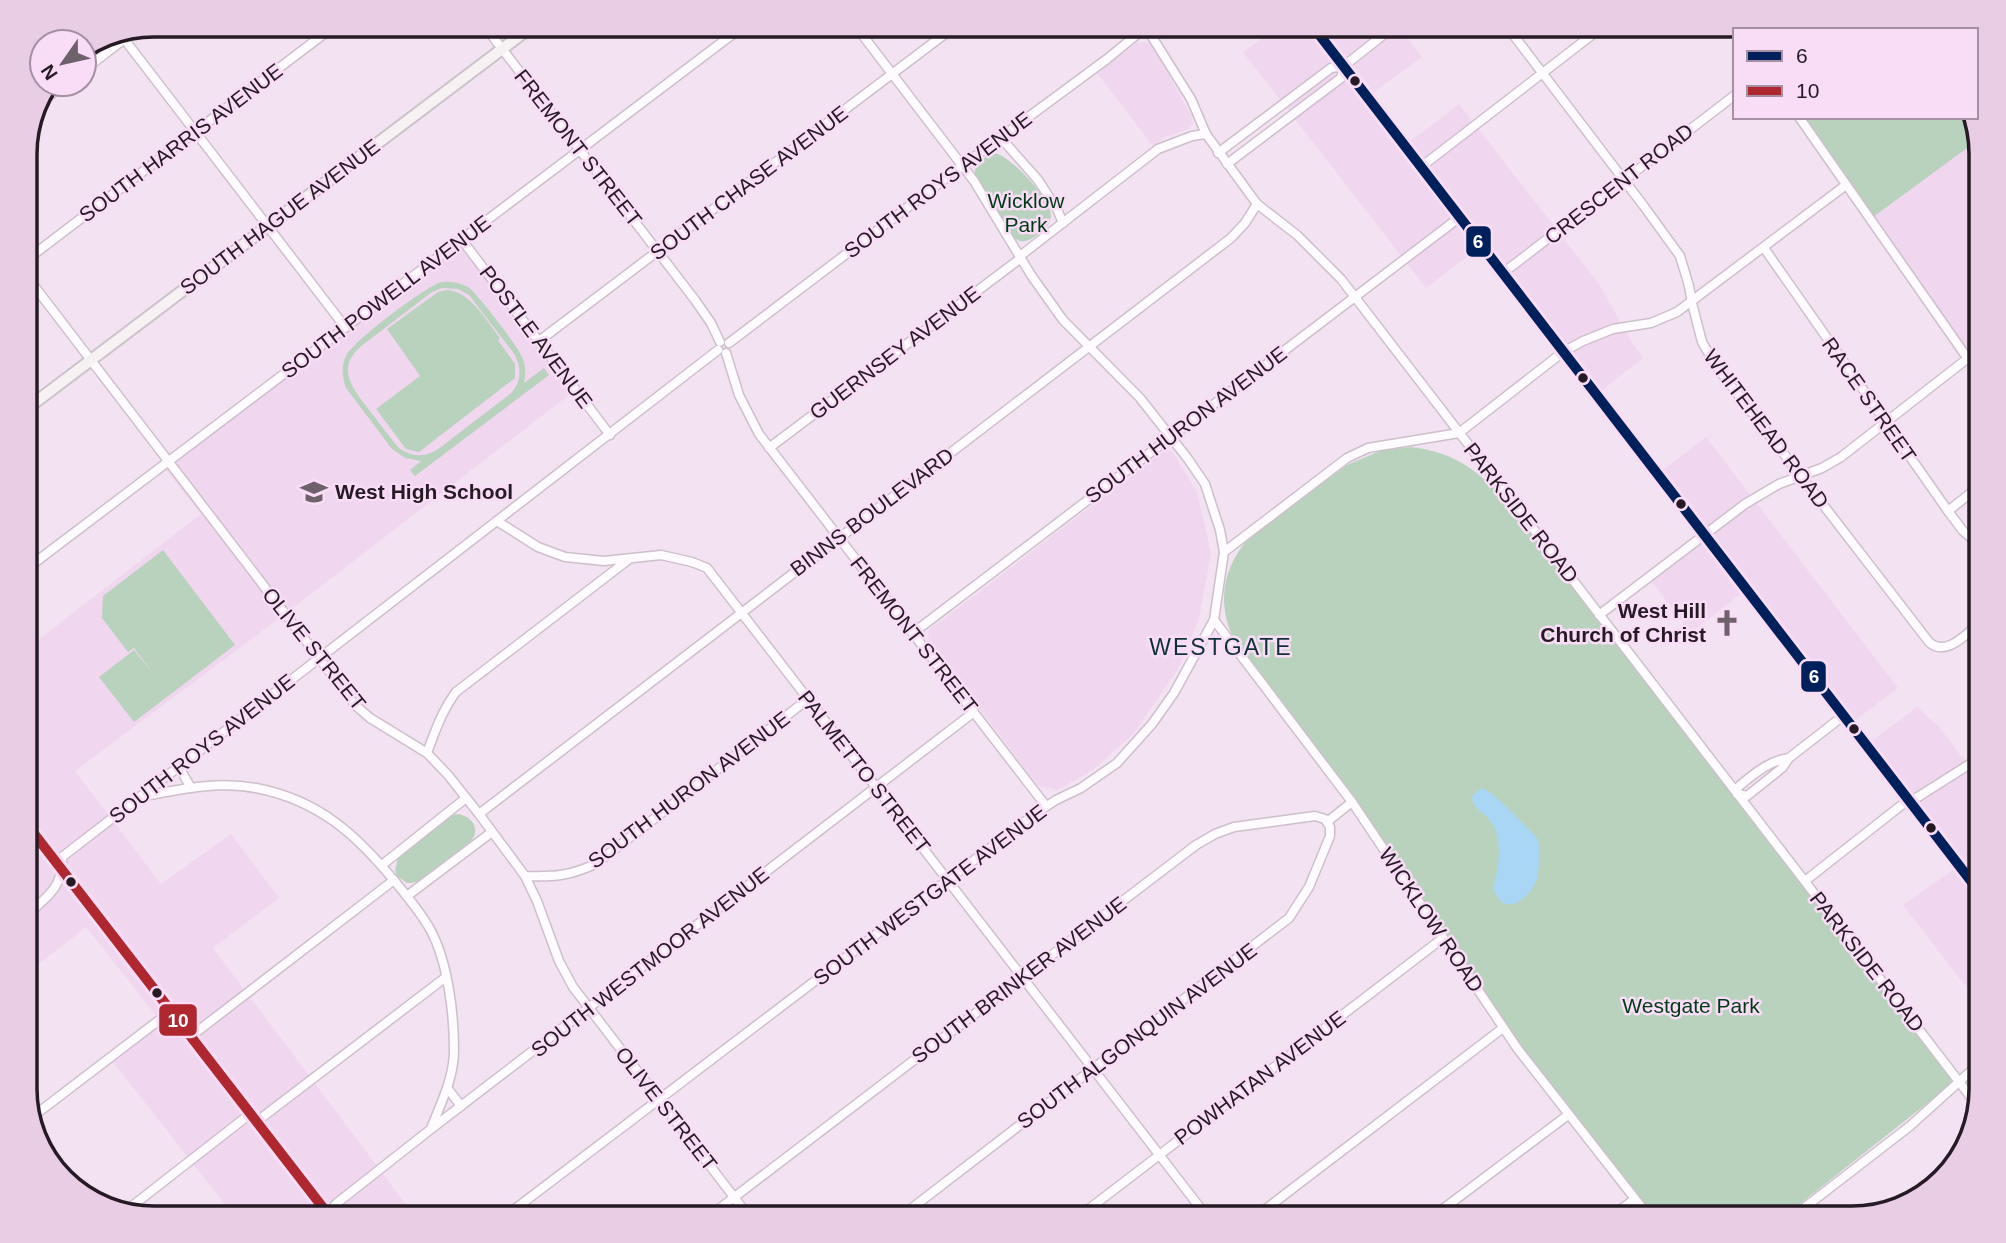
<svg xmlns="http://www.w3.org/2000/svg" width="2006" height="1243" viewBox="0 0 2006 1243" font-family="Helvetica,sans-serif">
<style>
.built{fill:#f1d6ef}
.green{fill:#b9d2be;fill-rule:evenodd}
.water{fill:#aad6f6}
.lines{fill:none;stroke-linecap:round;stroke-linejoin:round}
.minor-casing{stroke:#cdc0cb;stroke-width:11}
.major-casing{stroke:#cbc3ca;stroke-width:14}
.minor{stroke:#fdfbfd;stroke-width:8}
.major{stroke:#f8f1f4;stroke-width:10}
.bus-1-casing{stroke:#f9dcf6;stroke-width:16}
.bus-2-casing{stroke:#f9dcf6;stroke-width:16}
.bus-1{stroke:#00205b;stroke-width:10}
.bus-2{stroke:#af272f;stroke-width:10}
.bus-dot{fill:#261b25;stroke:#f9dcf6;stroke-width:2.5}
.labels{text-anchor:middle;stroke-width:5;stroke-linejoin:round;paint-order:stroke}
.street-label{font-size:21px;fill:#261b25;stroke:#f9dcf6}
.park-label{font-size:21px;fill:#003a15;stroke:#f9dcf6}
.poi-label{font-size:21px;font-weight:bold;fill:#261b25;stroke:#f9dcf6;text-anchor:start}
.neighbourhood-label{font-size:23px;letter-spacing:2px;fill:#103039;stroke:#f9dcf6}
.rim{fill:none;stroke:#261b25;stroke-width:3.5}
.line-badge{stroke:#f9dcf6;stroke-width:2.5}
.badge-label{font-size:19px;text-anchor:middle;font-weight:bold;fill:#fff}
</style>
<rect width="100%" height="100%" fill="#f3e2f1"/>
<g class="built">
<polygon points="1281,25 1315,25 1321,31 1330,25 1397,25 1422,57 1370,95 1407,144 1459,104 1599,284 1631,341 1643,358 1595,396 1480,247 1426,288 1243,52"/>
<polygon points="1145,42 1152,45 1192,117 1193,124 1189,129 1165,137 1153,146 1097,73 1137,43"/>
<polygon points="1972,117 1981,153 1981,343 1971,351 1964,349 1873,217"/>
<polygon points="461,244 574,391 285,614 75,771 161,884 231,834 279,898 213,948 416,1218 236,1218 112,1061 162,1023 86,927 40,963 25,944 25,650 201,514 165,469"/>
<polygon points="1706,437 1898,688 1849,725 1745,591 1691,632 1647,576 1701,534 1656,475"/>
<polygon points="1166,449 1172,451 1197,492 1211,553 1199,619 1178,669 1134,733 1093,770 1058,790 1038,786 928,640 929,630"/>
<polygon points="1917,707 1939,727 1981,782 1981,1006 1903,905 1956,868 1865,746"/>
</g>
<g class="green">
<polygon points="1852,24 1870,30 1749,30 1746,25"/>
<polygon points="1805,117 1972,117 1978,140 1873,217"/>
<path d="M 994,153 C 1010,155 1050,198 1051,215 C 1051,223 1046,228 1040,233 C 1033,238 1024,245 1016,239 C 1008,233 999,210 993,202 C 988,193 973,180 975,170 C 976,162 987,155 994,153 Z"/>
<path d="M 441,282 C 451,281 459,282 468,287 C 477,293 517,345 522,357 C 526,365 526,374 524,383 L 544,368 L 549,375 L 415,476 L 410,470 L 421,461 L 405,458 L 392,449 L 346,388 C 342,377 341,366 346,356 C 353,341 425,287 441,282 ZM 442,288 L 458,289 L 469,295 L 515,355 C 522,370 521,383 510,394 L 437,450 C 423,458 411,457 398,447 C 388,435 379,423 370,411 C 354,390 335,370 360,347 L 432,292 Z"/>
<path d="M 447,290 C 470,291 487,321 500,338 L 498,340 L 515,364 L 515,378 L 419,452 L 406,449 L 376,409 L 420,376 L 387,329 L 438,292 Z"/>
<path d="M 1411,447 C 1452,452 1473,467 1502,496 L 1949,1076 L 1951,1081 L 1949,1086 L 1782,1218 L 1654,1218 L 1519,1044 L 1235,641 C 1216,605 1222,567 1250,537 L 1347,465 L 1380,451 Z"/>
<polygon points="163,550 235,645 134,722 99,677 134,650 155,676 134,648 128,652 102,618 103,596"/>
<path d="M 457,814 C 470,815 482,828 471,841 C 465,847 426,878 418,881 C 413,883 412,883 407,883 L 397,876 L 395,871 L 398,857 L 451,816 Z"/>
</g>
<path class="water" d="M 1482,788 C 1492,790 1528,829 1538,839 C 1540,846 1539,871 1537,879 C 1533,891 1516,911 1502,902 C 1498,899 1495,893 1493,888 C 1499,869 1504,834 1488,818 C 1481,810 1474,810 1472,797 L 1476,792 Z"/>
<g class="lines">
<defs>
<g id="minor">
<polyline points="483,24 695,300 711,323 720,342"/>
<polyline points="1144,24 1191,99 1206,134 1257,204 1297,235 1341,279 1977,1105"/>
<path d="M 1505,24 L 1643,205 L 1680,256 L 1689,286 L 1692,303 L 1702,342 L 1716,366 L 1929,642 C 1946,658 1967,633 1981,622"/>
<polyline points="1742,24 1744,30"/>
<polyline points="118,31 345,327"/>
<polyline points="84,70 140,27"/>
<polyline points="46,98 65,84"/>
<polyline points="1799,117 1968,359"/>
<polyline points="1001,138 1038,180 1057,209 1063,223"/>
<polyline points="1218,153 1331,68 1344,66 1397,24"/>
<polyline points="1227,164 1341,78 1344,66"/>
<polyline points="1421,167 1606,24"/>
<polyline points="462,240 610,435"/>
<polyline points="1764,248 1948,511 1963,531 1981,546"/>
<polyline points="1020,256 1158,149 1192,136 1206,134"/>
<polyline points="25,261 337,24"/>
<polyline points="1503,273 1735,95"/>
<polyline points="25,274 355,705 370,718 427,753 448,775 479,814 525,876 537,901 559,961 573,987 750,1218"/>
<polyline points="539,341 958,24"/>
<polyline points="729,343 958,169 1107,59 1146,27"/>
<polyline points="726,353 739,395 759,434 1046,806"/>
<polyline points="769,448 1021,258"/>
<polyline points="1948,511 1981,485"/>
<polyline points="497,521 538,547 565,557 604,561 661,555 692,562 707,568 1208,1218"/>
<polyline points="1224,552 1347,458 1368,448 1459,433 1563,352 1583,341 1613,329 1651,323 1677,312 1846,185"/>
<polyline points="25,570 746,24"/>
<polyline points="1599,615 1745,504 1779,484 1822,468 1841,457 1981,348"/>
<polyline points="1214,620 1352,802 1517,1048 1650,1218"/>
<polyline points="913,633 1460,217"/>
<path d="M 427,753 C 435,731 442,711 456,692 L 628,560"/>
<path d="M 1789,758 C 1768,761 1754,774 1738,787 L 1737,794 L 1747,796 L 1782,768 L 1789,758 L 1843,716"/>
<polyline points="179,767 191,788"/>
<path d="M 145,796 C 181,789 219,781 256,788 C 319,800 357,835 397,884 C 409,899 422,914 431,931 C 448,963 454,1014 454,1050 C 454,1077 442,1101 432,1126"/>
<polyline points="1910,802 1981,757"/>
<polyline points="479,814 1231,238 1245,223 1257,204"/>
<polyline points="1327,822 1352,802"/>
<polyline points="382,865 466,798"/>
<path d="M 525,876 C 554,877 571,876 597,863 L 808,699"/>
<polyline points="1805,881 1908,800"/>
<polyline points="407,896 492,832"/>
<path d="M 25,917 C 45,898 64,888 62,857 L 718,350"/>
<polyline points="190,1037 394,880"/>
<polyline points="448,1089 461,1106"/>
<polyline points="31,1118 171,1011"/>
<polyline points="256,1122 446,977"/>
<polyline points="127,1210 250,1114"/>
<polyline points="322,1218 337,1203 431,1129 974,712"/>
<polyline points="503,1218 1036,813 1056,800 1081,788 1117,763 1152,724 1174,693 1214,620 1224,552 1220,530 1205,484 1188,459 1140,398 1063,320 1031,275 974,181 854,24"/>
<polyline points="707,1218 1196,845 1215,834 1234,827 1315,816 1325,819 1327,822"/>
<polyline points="899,1218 1289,918 1309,887 1330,836 1330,827 1327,822"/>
<polyline points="1077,1218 1443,938"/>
<polyline points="1254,1218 1503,1028"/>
<polyline points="1431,1218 1568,1115"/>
<polyline points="1609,1218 1635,1199"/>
<polyline points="1791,1218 1910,1126 1981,1062"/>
</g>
<g id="major">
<polyline points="1311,24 1981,894"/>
<polyline points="25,410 535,24"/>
<polyline points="25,822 331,1218"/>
</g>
</defs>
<use href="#minor" class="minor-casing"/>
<use href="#major" class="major-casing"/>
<use href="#minor" class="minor"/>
<use href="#major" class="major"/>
<defs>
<polyline id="bus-1" points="1311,24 1981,894"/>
<polyline id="bus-2" points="25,822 331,1218"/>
</defs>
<use href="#bus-1" class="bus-1-casing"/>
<use href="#bus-2" class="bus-2-casing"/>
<use href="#bus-1" class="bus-1"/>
<use href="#bus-2" class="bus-2"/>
</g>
<defs>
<symbol id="school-bare" viewBox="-9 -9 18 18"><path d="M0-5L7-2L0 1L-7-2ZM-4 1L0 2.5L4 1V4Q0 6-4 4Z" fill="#6e616c" stroke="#f9dcf6" stroke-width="2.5" paint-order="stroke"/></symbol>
<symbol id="church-bare" viewBox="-9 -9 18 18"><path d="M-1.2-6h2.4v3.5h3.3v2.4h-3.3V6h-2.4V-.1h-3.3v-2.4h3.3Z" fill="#6e616c" stroke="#f9dcf6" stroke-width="2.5" paint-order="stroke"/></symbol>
</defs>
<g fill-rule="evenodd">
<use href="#school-bare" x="295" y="473" width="38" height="38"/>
<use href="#church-bare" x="1708" y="604" width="38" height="38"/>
</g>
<g class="bus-dot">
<circle cx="1355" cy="81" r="6"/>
<circle cx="1583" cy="378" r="6"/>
<circle cx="1681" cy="504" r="6"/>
<circle cx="1854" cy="729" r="6"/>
<circle cx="1931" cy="828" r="6"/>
<circle cx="71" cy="882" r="6"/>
<circle cx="157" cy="993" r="6"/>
</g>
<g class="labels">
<g class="street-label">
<text transform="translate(181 143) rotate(-37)" y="7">SOUTH HARRIS AVENUE</text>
<text transform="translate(578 148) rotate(52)" y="7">FREMONT STREET</text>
<text transform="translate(749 183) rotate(-37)" y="7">SOUTH CHASE AVENUE</text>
<text transform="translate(1619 184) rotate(-38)" y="7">CRESCENT ROAD</text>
<text transform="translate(938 185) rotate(-37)" y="7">SOUTH ROYS AVENUE</text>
<text transform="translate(280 217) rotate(-37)" y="7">SOUTH HAGUE AVENUE</text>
<text transform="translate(386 297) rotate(-37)" y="7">SOUTH POWELL AVENUE</text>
<text transform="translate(536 337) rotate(53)" y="7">POSTLE AVENUE</text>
<text transform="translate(895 353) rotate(-37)" y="7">GUERNSEY AVENUE</text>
<text transform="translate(1869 400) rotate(55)" y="7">RACE STREET</text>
<text transform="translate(1186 425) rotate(-37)" y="7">SOUTH HURON AVENUE</text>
<text transform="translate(1766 429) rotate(53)" y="7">WHITEHEAD ROAD</text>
<text transform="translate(872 512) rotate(-37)" y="7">BINNS BOULEVARD</text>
<text transform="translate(1521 513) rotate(52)" y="7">PARKSIDE ROAD</text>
<text transform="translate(914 635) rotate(52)" y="7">FREMONT STREET</text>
<text transform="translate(314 649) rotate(51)" y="7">OLIVE STREET</text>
<text transform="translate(202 749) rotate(-38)" y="7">SOUTH ROYS AVENUE</text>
<text transform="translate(864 772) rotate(52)" y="7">PALMETTO STREET</text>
<text transform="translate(689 790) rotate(-37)" y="7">SOUTH HURON AVENUE</text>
<text transform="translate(930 895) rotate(-37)" y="7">SOUTH WESTGATE AVENUE</text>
<text transform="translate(1431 920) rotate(56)" y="7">WICKLOW ROAD</text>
<text transform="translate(650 962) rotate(-38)" y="7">SOUTH WESTMOOR AVENUE</text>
<text transform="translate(1867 962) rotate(52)" y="7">PARKSIDE ROAD</text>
<text transform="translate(1019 980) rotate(-37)" y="7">SOUTH BRINKER AVENUE</text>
<text transform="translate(1137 1036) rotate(-37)" y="7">SOUTH ALGONQUIN AVENUE</text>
<text transform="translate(1260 1078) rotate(-37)" y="7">POWHATAN AVENUE</text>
<text transform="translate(666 1109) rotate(52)" y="7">OLIVE STREET</text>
</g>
<g class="park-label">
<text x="1026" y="208">Wicklow<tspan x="1026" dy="24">Park</tspan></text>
<text x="1691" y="1013">Westgate Park</text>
</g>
<g class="poi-label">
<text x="335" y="499">West High School</text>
<text x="1706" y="618" text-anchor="end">West Hill<tspan x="1706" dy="24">Church of Christ</tspan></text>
</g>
<g class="neighbourhood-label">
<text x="1221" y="655">WESTGATE</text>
</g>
</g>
<path d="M0 0H2006V1243H0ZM154 37H1852A117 117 0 0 1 1969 154V1089A117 117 0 0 1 1852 1206H154A117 117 0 0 1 37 1089V154A117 117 0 0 1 154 37Z" fill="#e8cde5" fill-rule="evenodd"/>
<path class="rim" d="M154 37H1852A117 117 0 0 1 1969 154V1089A117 117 0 0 1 1852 1206H154A117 117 0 0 1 37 1089V154A117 117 0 0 1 154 37Z"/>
<g class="line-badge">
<rect x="1465" y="225" width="27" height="33" rx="7" fill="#00205b"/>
<rect x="1800" y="660" width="27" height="33" rx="7" fill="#00205b"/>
<rect x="158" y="1003" width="40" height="34" rx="7" fill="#af272f"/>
</g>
<g class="badge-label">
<text x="1478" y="248">6</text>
<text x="1814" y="683">6</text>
<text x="178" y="1027">10</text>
</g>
<rect x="1733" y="28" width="245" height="91" fill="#f9dcf6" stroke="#a58fa2" stroke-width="2"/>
<rect x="1747" y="51" width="35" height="10" fill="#00205b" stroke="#a58fa2" stroke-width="2"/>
<text x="1796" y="63" font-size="21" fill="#261b25">6</text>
<rect x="1747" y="86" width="35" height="10" fill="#af272f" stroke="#a58fa2" stroke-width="2"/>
<text x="1796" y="98" font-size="21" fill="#261b25">10</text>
<g transform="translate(63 63) rotate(236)"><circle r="33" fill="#f9dcf6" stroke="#a58fa2" stroke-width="2"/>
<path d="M0-5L12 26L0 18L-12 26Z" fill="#6e616c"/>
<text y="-10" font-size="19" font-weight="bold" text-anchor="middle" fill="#261b25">N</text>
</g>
</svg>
